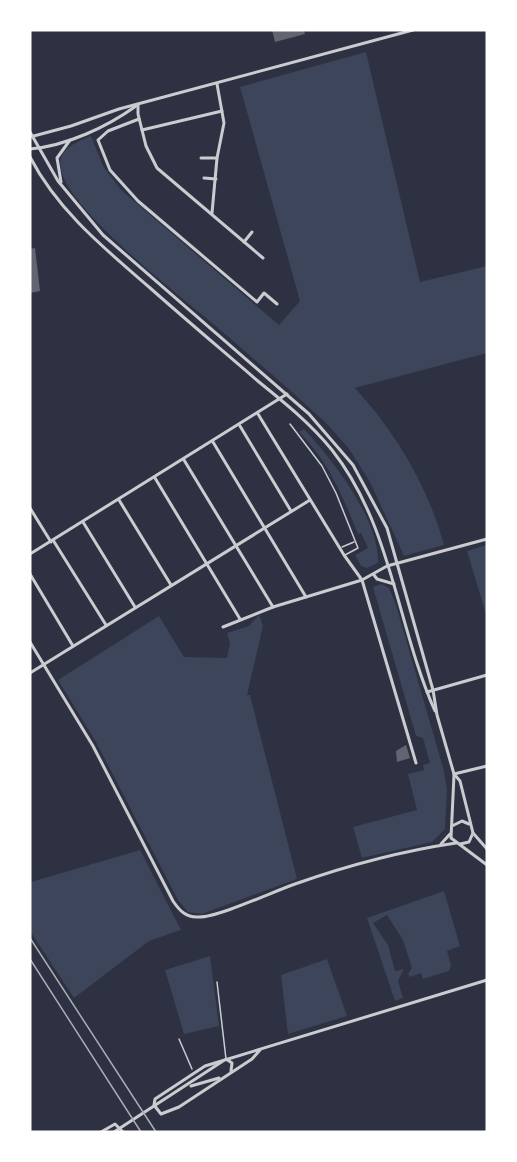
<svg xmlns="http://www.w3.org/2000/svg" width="517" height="1162" viewBox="0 0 517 1162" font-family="Karla,sans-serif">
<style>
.green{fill:#3c4559}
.building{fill:#626471}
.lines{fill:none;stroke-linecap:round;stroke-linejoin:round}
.service{stroke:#caccd0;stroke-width:1.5}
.minor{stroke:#caccd0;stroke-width:3}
.tertiary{stroke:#caccd0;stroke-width:3}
.rail{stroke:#abadb3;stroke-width:1.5}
</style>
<rect width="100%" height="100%" fill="#2d3142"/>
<g class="green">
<path d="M 366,52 L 420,282 L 487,266 L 487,353 L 355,388 C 396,433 428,486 444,545 L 404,556 L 370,482 L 349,449 L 328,425 C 293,392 255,360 218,328 C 182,297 71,213 61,170 C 56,149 77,142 91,136 L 103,166 L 121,190 L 279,325 L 300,301 L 240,87 Z"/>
<path d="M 304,429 C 332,459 380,520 378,563 L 367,568 L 361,566 L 355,555 L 368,548 L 361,533 L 358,534 C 342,495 329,462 299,432 Z"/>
<polygon points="487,545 487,617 467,551"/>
<polygon points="381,584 389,588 396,605 444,771 447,790 445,829 432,842 362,858 353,827 417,810 408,774 424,770 423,765 430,763 423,738 416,736 373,587"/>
<polygon points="259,615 263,626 247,695 250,695 297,879 202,914 188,912 178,900 96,742 58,680 159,616 184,657 227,658 230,643 227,633 249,626"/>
<polygon points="140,850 181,930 149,941 74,998 30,931 30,878 31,882"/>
<polygon points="444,891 460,946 447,951 451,965 449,971 423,979 421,973 410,977 408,974 412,968 403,940 387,915 373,923 388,945 395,971 404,969 398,981 403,998 395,1001 367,918"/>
<polygon points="210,956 219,1026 184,1034 165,970"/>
<polygon points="327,959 347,1016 288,1034 281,975"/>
</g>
<g class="building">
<polygon points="272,30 304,30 305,34 275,42"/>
<polygon points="35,248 40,291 30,293 30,249"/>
<polygon points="406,745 410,758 397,762 396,751"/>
</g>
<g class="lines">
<g class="service">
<polyline points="290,424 322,466 336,493 358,548 345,555"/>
<polyline points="342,547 354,542"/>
<polyline points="217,982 226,1059"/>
<polyline points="179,1039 192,1069"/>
</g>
<g class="minor">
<polyline points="138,105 138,114 146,146 157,168 263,258"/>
<polyline points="139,119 108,131 98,140 110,170 138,201 257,302 264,293 277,304"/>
<polyline points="142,130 222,111"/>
<polyline points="201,158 217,158"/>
<polyline points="204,178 216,179"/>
<polyline points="212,213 217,158 224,123 217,84"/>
<polyline points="244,242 252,232"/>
<polyline points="258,414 344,555 362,580 416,763"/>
<polyline points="240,426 291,511"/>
<polyline points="213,442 306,597"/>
<polyline points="184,460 273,607"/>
<polyline points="155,478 240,619"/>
<polyline points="119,500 171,585"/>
<polyline points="30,508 51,542"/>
<polyline points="83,522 135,607"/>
<polyline points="53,540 106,625"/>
<polyline points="30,554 287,394"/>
<polyline points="30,574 73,646"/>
<polyline points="374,575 377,579 394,584"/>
<polyline points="223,627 273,607 362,580 387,566 487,539"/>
<path d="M 30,642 L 93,746 L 173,901 C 179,910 186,918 199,917 C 219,917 272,892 295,884 C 346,866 402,851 456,843"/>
<polyline points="30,673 310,500"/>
<polyline points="427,692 487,675"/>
<polyline points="454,774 487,766"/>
<polyline points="441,844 450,834"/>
</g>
<g class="tertiary">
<polyline points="30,132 58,181 103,235 309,414 353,465 387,528 433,690 437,715 454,774 460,781 473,833 487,849"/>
<polyline points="30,137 71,126 119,109 413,30"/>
<path d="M 30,149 C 66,146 107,127 136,106"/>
<path d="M 30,157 C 58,211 104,248 149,287 C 185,319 222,350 259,382 C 285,403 311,424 332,450 C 392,526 397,626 435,711"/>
<polyline points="61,182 57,158 70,140"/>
<polyline points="454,775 451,838 487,865"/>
<polyline points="452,826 462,821 469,824"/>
<polyline points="460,844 469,842 473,833"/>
<polyline points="260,1050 252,1059 179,1107 161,1114 154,1105 155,1099 205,1066 487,980"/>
<polyline points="226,1059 232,1063 231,1071"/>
<polyline points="191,1086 219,1078"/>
<polyline points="101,1132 115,1124 123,1132"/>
<polyline points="114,1132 223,1061"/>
</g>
<g class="rail">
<polyline points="30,938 156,1132"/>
<polyline points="30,959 141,1132"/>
</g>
</g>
<rect width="517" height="1162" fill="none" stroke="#ffffff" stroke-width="63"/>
</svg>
